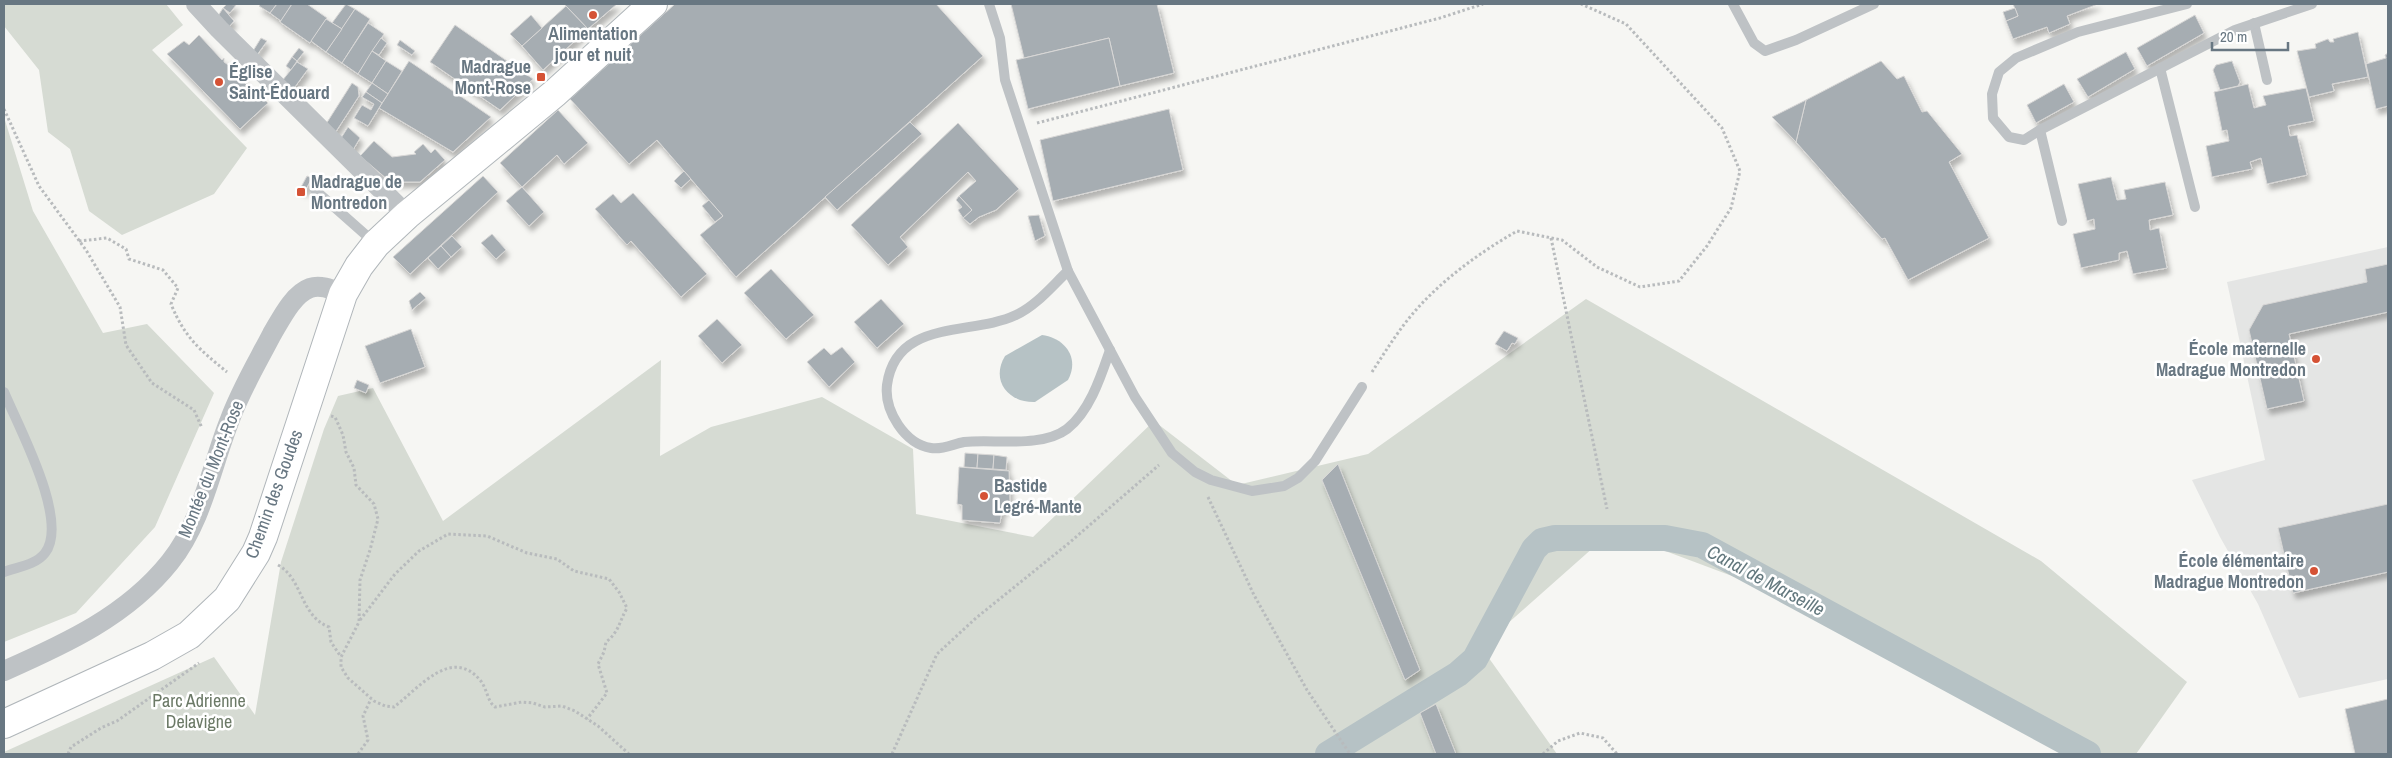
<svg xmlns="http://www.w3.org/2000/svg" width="2392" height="758" viewBox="0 0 2392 758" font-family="'Archivo Narrow',sans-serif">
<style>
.built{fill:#e4e5e4}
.green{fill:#d6dbd3}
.water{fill:#b6c2c5}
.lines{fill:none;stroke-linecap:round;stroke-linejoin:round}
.canal{stroke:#b6c2c5;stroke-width:26}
.building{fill:#a6adb2;stroke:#d8d7d6;filter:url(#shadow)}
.secondary-casing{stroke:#b0b6ba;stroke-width:30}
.path{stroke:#b8bbbd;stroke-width:3;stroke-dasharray:2.5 2.5;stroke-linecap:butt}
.lane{stroke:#bec2c5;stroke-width:10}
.street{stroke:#bec2c5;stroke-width:20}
.secondary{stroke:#fff;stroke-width:28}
.poi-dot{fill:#d55235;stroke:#fff;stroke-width:2}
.labels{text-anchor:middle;stroke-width:5;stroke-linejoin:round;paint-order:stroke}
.poi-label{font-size:18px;font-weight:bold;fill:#687782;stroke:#fff;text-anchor:end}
.street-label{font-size:18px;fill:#687782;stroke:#fff}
.park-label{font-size:18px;fill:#6b7966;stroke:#fff}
.water-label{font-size:19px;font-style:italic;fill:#63787e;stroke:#fff}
</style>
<defs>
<filter id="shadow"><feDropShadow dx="3" dy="5.5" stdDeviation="2.5" flood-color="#0004"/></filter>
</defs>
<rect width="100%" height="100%" fill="#f6f6f3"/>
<polygon class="built" points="2388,247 2388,679 2299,698 2258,604 2220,537 2192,480 2265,460 2227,282"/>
<g class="green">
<polygon points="4,4 166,4 183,25 152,50 247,148 214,194 122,235 89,211 70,149 48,132 39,70 4,26"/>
<polygon points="4,117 33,211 103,333 147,324 214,393 155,527 76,613 4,642"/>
<polygon points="1586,299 2041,561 2187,682 2136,754 2103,754 1881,632 1612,531 1481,647 1557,754 4,754 4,752 214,657 255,715 281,562 324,429 338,396 373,388 443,521 661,360 660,456 711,427 822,397 913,449 916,514 1033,537 1154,421 1237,485 1368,454"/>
</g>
<path class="water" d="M 1042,335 C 1065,338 1080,358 1068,380 L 1035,402 C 1009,403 990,381 1005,356 Z"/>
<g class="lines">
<polyline class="canal" points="1328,754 1458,674 1475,659 1534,549 1542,541 1555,538 1665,538 1702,545 2088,754"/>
</g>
<g class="building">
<polygon points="227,4 236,5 230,13 223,8"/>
<polygon points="261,4 277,4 270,13 259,6"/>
<polygon points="277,4 292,4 281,21 270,13"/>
<polygon points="292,4 307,4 327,18 310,43 280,22"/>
<polygon points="346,4 355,9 342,29 332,23"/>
<polygon points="564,4 617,4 588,29"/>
<polygon points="675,4 936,4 983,56 736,277 700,235 723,216 657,140 629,164 570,99"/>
<polygon points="1011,4 1157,4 1174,73 1120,86 1109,38 1024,58"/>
<polygon points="2013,4 2098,4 2067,16 2070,24 2049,33 2047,27 2013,39 2006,21 2018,16"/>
<polygon points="566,6 588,29 543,70 522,46"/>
<polygon points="223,8 234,21 229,27 218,16"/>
<polygon points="2015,8 2018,16 2006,21 2003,12"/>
<polygon points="355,9 370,19 342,63 326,52"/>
<polygon points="531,15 542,28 522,46 510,34"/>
<polygon points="2195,15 2204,33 2147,66 2137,48"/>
<polygon points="326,19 342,29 326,52 311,41"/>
<polygon points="368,23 384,34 358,74 342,63"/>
<polygon points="455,25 533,79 500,110 430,62"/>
<polygon points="2358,32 2368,77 2332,84 2334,91 2309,97 2297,51 2316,48 2315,44 2328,39 2330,42 2334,42 2333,39"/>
<polygon points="199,35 222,60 224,58 224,62 234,69 233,70 241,79 243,77 246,81 244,82 253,91 254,89 257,92 256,93 263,101 265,100 268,103 240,129 167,54 184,41 189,45"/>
<polygon points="261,38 267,41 257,55 253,51"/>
<polygon points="381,38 387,43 379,55 372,51"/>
<polygon points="1109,38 1120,86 1028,109 1016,60"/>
<polygon points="400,40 415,51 412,55 397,45"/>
<polygon points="299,48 304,52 297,61 292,57"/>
<polygon points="372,51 386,61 372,83 358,74"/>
<polygon points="2126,52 2135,69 2088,97 2077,79"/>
<polygon points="2388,53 2388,106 2376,109 2366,64 2386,58 2385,55"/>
<polygon points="292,57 297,61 291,70 286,66"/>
<polygon points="386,61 402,71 388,94 372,83"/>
<polygon points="409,61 491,117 453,152 379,108"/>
<polygon points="1881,61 1897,79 1904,76 1922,112 1927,111 1962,154 1949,162 1989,238 1908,280 1885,238 1882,239 1796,142 1806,100"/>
<polygon points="2232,61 2240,82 2238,86 2220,90 2213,70 2216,65"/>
<polygon points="297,62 308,69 292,91 282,81"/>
<polygon points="352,83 358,87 359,96 335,133 326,124"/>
<polygon points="372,83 388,94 382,103 366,92"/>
<polygon points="2064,84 2074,102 2036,123 2027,105"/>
<polygon points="2248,84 2254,108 2266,105 2263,96 2306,88 2314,121 2288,126 2290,136 2297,135 2307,175 2267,184 2261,158 2250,162 2252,169 2212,177 2206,146 2229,141 2227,130 2222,131 2214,92"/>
<polygon points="366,92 382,103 368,126 354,118 362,105 371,110 374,104 362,97"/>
<polygon points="1806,100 1796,142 1772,117"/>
<polygon points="1169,109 1183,170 1053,201 1040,140"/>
<polygon points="558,110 588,143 564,164 557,155 522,187 500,163"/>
<polygon points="910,122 922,134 837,210 825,197"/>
<polygon points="958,123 1019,189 996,210 979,217 970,224 963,218 972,210 959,196 976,181 968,172 900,237 908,247 888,265 851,225"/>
<polygon points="348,127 360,138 353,150 341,138"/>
<polygon points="374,141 392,157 416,154 414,152 423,144 431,153 435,149 445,160 420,182 395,182 387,179 360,156"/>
<polygon points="684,171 691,179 681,188 674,181"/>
<polygon points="307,176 312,178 305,191 300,189"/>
<polygon points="483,176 498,192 410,274 393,257"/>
<polygon points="2111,177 2117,200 2126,199 2124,190 2165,182 2173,215 2149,220 2150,230 2159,228 2167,268 2133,274 2127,251 2119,253 2119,260 2081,268 2073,234 2095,229 2094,219 2087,221 2078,184"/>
<polygon points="522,187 544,212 529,226 506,201"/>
<polygon points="633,193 707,274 681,297 631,241 627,245 595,209 613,194 621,203"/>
<polygon points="959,196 972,210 963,218 958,210 962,207 956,200"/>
<polygon points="709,200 723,216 715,222 702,206"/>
<polygon points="1039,215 1045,236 1035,241 1028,216"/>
<polygon points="492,234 506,250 496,259 481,243"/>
<polygon points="452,236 462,247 451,257 441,246"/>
<polygon points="441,246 451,257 438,269 428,258"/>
<polygon points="2388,264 2388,312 2289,334 2304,401 2267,409 2249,330 2263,305 2367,282 2365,269"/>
<polygon points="771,269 814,315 786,339 744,293"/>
<polygon points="420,292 426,298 412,310 409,301"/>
<polygon points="881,299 904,324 877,348 854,322"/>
<polygon points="717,319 742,345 722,363 698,336"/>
<polygon points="411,329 425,367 380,383 365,346"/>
<polygon points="1504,331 1518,338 1515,344 1512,343 1507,351 1495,344"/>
<polygon points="842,347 855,362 829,387 807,362 824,348 831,355"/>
<polygon points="357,380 369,385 366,393 354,388"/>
<polygon points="965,453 978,454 977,468 964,467"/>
<polygon points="978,454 994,455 993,469 977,468"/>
<polygon points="994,455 1007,457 1006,470 993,469"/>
<polygon points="1338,464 1420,670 1405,680 1322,480"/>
<polygon points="959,467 1009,471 1010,503 1007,503 1006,509 1002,509 1000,523 962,520 962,505 957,504"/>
<polygon points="2388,504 2388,572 2293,593 2278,528"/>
<polygon points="2388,699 2388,754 2355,754 2345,709"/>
<polygon points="1436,704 1456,754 1436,754 1420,713"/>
</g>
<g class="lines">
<defs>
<polyline id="secondary" points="4,724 152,656 189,635 227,599 256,553 263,537 343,294 359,266 376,244 407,215 555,93 653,4"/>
</defs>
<use href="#secondary" class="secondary-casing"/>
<g class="path">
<polyline points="4,109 39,186 86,250 120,307 126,345 152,383 194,410 202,428"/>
<polyline points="1037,123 1440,18 1483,4"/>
<polyline points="1551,238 1607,509"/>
<path d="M 79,241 L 107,238 L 126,249 L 129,259 L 163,270 L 178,288 L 171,304 C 185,338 199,349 227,372"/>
<path d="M 1372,372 C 1381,358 1390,344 1400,330 C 1430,288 1474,256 1517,231 L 1562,240 L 1597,267 L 1640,287 L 1679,281 L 1707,246 L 1731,208 L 1740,171 L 1722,128 L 1626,24 L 1581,4"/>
<path d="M 331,416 L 335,417 L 343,435 L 346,452 L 354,468 L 356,485 L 374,504 L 378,519 L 370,550 L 360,580 L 359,622 L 341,657 L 341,667 L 348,678 L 374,701 L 385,706 L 394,707 C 418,689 451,646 480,680 C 487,688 487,701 495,707 L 522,702 L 533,703 L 545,707 L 562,706 L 575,711 L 598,726 L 629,754"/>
<polyline points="1208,497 1254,595 1307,690 1350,754"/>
<path d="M 278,565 C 303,579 300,616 329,627 L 331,642 L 341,657"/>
<path d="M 360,620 L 395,574 L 419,551 L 448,534 L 487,536 L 527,553 L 557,559 L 574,571 L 609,579 L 619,592 L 627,608 C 619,622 619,632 606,642 L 604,652 L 598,664 L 607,693 L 587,719"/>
<polyline points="68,754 71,747 101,728 117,721 199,663"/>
<polyline points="358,754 368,740 363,716 371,699"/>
<polyline points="892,754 937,654 976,618 1069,543 1159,465"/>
<polyline points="1543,754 1558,741 1580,733 1603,738 1617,754"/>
</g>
<g class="lane">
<polyline points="989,4 1000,38 1005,80 1068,271 1135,397 1172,453 1195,472 1211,480 1252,491 1284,486 1298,478 1315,461 1362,387"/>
<polyline points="1733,4 1754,43 1765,51 1796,40 1874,4"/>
<polyline points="2254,23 2267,80"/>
<polyline points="2160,68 2195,207"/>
<polyline points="2040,130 2024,140 2009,137 1993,118 1992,94 1999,72 2016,58 2078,32 2187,4"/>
<polyline points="315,190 376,244"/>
<polyline points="2062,221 2040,130 2235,30 2312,4"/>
<path d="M 1068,271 C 1052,286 1036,306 1016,315 C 972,336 896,318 887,385 C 884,411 905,444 931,448 C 943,450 953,444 964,442 C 995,439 1042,448 1067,429 C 1090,411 1101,376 1110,350"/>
<path d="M 4,392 C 18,426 70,521 45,553 C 36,565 17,567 4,572"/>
</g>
<g class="street">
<polyline points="196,4 219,29 407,215"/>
<path d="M 4,671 C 65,644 127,616 170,562 C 202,522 211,468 229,422 C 240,391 257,363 272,334 C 281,319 293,294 310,288 C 321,284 333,290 343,294"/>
</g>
<use href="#secondary" class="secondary"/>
</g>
<g class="poi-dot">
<circle cx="593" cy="15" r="5"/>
<rect x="536" y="72" width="10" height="10" rx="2.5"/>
<circle cx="219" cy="82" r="5"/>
<rect x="296" y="187" width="10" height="10" rx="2.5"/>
<circle cx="2316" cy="359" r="5"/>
<circle cx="984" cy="496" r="5"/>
<circle cx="2314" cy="571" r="5"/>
</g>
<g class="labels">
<g class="poi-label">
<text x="593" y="40" text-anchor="middle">Alimentation<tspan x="593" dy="21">jour et nuit</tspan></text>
<text x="531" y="73">Madrague<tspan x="531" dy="21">Mont-Rose</tspan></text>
<text x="229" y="78" text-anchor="start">Église<tspan x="229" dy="21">Saint-Édouard</tspan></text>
<text x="311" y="188" text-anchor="start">Madrague de<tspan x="311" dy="21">Montredon</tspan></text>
<text x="2306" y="355">École maternelle<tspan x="2306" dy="21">Madrague Montredon</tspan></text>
<text x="994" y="492" text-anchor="start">Bastide<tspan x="994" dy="21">Legré-Mante</tspan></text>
<text x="2304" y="567">École élémentaire<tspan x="2304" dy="21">Madrague Montredon</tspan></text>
</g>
<g class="street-label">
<text transform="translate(211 469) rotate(-68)" y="6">Montée du Mont-Rose</text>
<text transform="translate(274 494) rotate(-70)" y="6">Chemin des Goudes</text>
</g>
<g class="park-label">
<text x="199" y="707">Parc Adrienne<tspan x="199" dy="21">Delavigne</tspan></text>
</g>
<g class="water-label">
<text transform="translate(1766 580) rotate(28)" y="7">Canal de Marseille</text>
</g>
</g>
<rect width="2392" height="758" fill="none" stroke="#687782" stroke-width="10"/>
<path d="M2212 42v8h76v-8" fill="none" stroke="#687782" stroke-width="2.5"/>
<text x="2220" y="42" font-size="15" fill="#687782" stroke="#ffffff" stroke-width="4" paint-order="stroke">20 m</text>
</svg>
